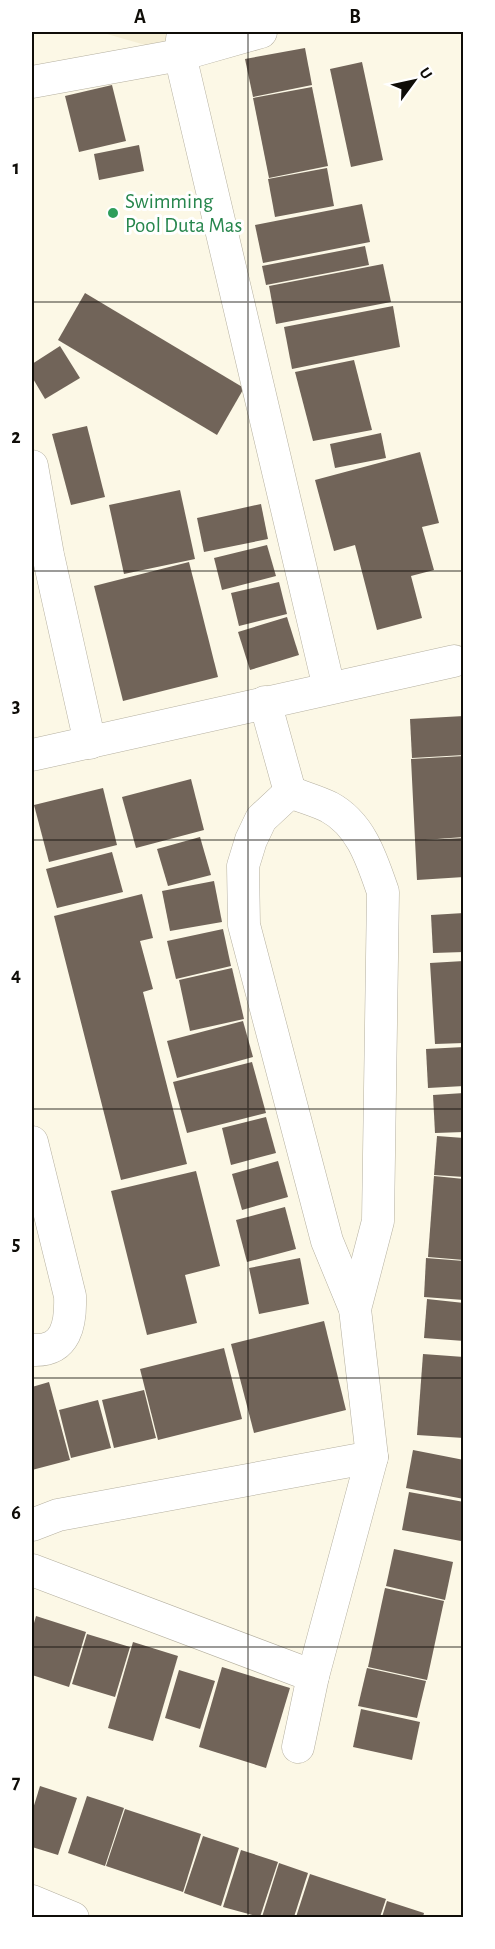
<svg xmlns="http://www.w3.org/2000/svg" width="495" height="1949" viewBox="0 0 495 1949" font-family="'Alegreya Sans',sans-serif">
<style>
.built{fill:#f5eed5}
.building{fill:#716459}
.lines{fill:none;stroke-linecap:round;stroke-linejoin:round}
.minor-casing{stroke:#b5b0a0;stroke-width:33}
.minor{stroke:#fff;stroke-width:32}
.grid{fill:none;stroke:#0f0d08;stroke-width:1.5;stroke-opacity:0.55}
.leisure-dot{fill:#2e9e5b;stroke:#fff;stroke-width:2}
.labels{text-anchor:middle;stroke-width:6;stroke-linejoin:round;paint-order:stroke}
.leisure-label{font-size:21px;fill:#27864d;stroke:#fff;text-anchor:start}
.neatline{fill:none;stroke:#0f0d08;stroke-width:2}
.grid-label{font-size:20px;text-anchor:middle;font-weight:bold;fill:#0f0d08}
</style>
<rect width="100%" height="100%" fill="#fcf8e6"/>
<polygon class="built" points="100,32 185,32 180,55"/>
<g class="building">
<polygon points="305,48 312,85 253,97 245,59"/>
<polygon points="362,62 383,160 351,167 330,69"/>
<polygon points="112,85 126,141 79,152 65,96"/>
<polygon points="312,87 328,166 269,178 253,98"/>
<polygon points="139,145 144,171 99,180 94,154"/>
<polygon points="327,168 334,206 275,217 268,179"/>
<polygon points="362,204 370,242 263,263 255,225"/>
<polygon points="365,246 369,265 266,285 262,266"/>
<polygon points="383,264 391,302 276,324 269,286"/>
<polygon points="85,293 244,388 217,435 58,340"/>
<polygon points="393,306 400,347 292,369 284,327"/>
<polygon points="60,346 80,378 45,399 32,377 32,364"/>
<polygon points="354,360 372,430 313,441 295,372"/>
<polygon points="87,426 105,497 71,505 52,434"/>
<polygon points="381,433 386,458 335,468 330,444"/>
<polygon points="420,452 439,523 422,527 434,570 411,576 422,618 377,630 355,545 334,551 315,480"/>
<polygon points="180,490 195,559 124,574 109,505"/>
<polygon points="261,504 268,539 204,552 197,518"/>
<polygon points="267,545 276,576 222,590 214,558"/>
<polygon points="189,562 218,677 123,701 94,586"/>
<polygon points="279,582 287,614 239,626 231,593"/>
<polygon points="287,617 299,655 250,670 238,632"/>
<polygon points="464,716 464,755 412,758 410,719"/>
<polygon points="464,756 464,837 424,840 464,838 464,877 417,880 411,759"/>
<polygon points="191,779 204,830 136,848 122,797"/>
<polygon points="103,788 117,845 49,862 34,805"/>
<polygon points="200,837 211,875 168,886 157,849"/>
<polygon points="112,852 123,892 57,908 46,869"/>
<polygon points="214,881 222,922 170,931 162,891"/>
<polygon points="142,894 153,938 140,941 153,989 143,992 187,1164 121,1180 54,916"/>
<polygon points="464,913 464,952 433,953 431,915"/>
<polygon points="223,929 231,966 176,979 167,941"/>
<polygon points="464,961 464,1043 435,1044 430,963"/>
<polygon points="232,968 244,1019 190,1031 179,980"/>
<polygon points="243,1021 253,1057 177,1078 167,1041"/>
<polygon points="464,1047 464,1086 428,1088 426,1049"/>
<polygon points="252,1062 266,1113 187,1133 173,1082"/>
<polygon points="464,1093 464,1132 435,1133 433,1095"/>
<polygon points="266,1117 276,1153 231,1165 222,1128"/>
<polygon points="437,1136 464,1138 464,1177 434,1175"/>
<polygon points="278,1161 288,1197 242,1210 232,1174"/>
<polygon points="196,1171 220,1266 185,1275 197,1323 147,1335 111,1191"/>
<polygon points="434,1176 464,1179 464,1260 428,1257"/>
<polygon points="285,1207 296,1249 247,1262 236,1220"/>
<polygon points="300,1258 309,1304 259,1314 249,1268"/>
<polygon points="426,1258 464,1261 464,1300 424,1297"/>
<polygon points="427,1299 464,1303 464,1341 424,1338"/>
<polygon points="324,1321 346,1410 254,1433 231,1344"/>
<polygon points="224,1348 242,1419 158,1440 140,1369"/>
<polygon points="423,1354 464,1357 464,1438 417,1435"/>
<polygon points="49,1382 70,1460 32,1470 32,1387"/>
<polygon points="144,1390 156,1438 114,1448 102,1400"/>
<polygon points="98,1400 111,1448 71,1458 59,1410"/>
<polygon points="413,1450 464,1460 464,1499 406,1488"/>
<polygon points="409,1492 464,1502 461,1541 402,1530"/>
<polygon points="394,1549 453,1562 445,1600 386,1586"/>
<polygon points="385,1588 444,1601 427,1680 368,1667"/>
<polygon points="36,1616 86,1632 69,1687 32,1675 32,1630"/>
<polygon points="87,1634 130,1647 115,1697 72,1684"/>
<polygon points="133,1642 178,1656 153,1741 108,1728"/>
<polygon points="222,1667 290,1688 266,1768 199,1747"/>
<polygon points="367,1668 426,1681 417,1718 358,1706"/>
<polygon points="179,1670 215,1681 200,1729 165,1718"/>
<polygon points="361,1709 420,1722 412,1760 353,1747"/>
<polygon points="40,1786 77,1798 58,1855 32,1847 32,1812"/>
<polygon points="87,1796 124,1808 105,1866 68,1853"/>
<polygon points="125,1809 201,1834 183,1892 106,1866"/>
<polygon points="203,1836 239,1848 221,1906 184,1893"/>
<polygon points="241,1850 278,1862 260,1917 223,1907"/>
<polygon points="279,1863 308,1873 294,1917 262,1917"/>
<polygon points="310,1874 386,1899 380,1917 296,1917"/>
<polygon points="387,1901 424,1913 423,1917 382,1917"/>
</g>
<g class="lines">
<defs>
<g id="minor">
<polyline points="183,32 180,55 329,688"/>
<polyline points="32,82 180,55 261,32"/>
<polyline points="32,466 48,555 90,743"/>
<polyline points="265,702 290,792"/>
<polyline points="32,755 454,661"/>
<polyline points="290,792 261,819 251,840 243,866 244,925 327,1241 355,1309 372,1457 313,1676 298,1747"/>
<path d="M 290,792 C 302,797 317,801 329,807 C 361,824 372,860 383,892 L 378,1221 L 355,1309"/>
<path d="M 32,1142 L 70,1296 C 71,1323 67,1352 32,1350"/>
<polyline points="32,1525 58,1515 372,1457"/>
<polyline points="32,1570 313,1676"/>
<polyline points="32,1901 73,1918"/>
</g>
</defs>
<use href="#minor" class="minor-casing"/>
<use href="#minor" class="minor"/>
</g>
<path class="grid" d="M 248,32 L 248,1918M 32,302 L 464,302M 32,571 L 464,571M 32,840 L 464,840M 32,1109 L 464,1109M 32,1378 L 464,1378M 32,1647 L 464,1647"/>
<circle class="leisure-dot" cx="113" cy="213" r="6"/>
<g class="labels">
<g class="leisure-label">
<text x="125" y="208">Swimming<tspan x="125" dy="24">Pool Duta Mas</tspan></text>
</g>
</g>
<rect width="495" height="1949" fill="none" stroke="#ffffff" stroke-width="66"/>
<g transform="translate(414 81) rotate(57)" stroke="#ffffff" stroke-width="4.5" paint-order="stroke">
<path d="M0-4.5L10 22L0 15L-10 22Z" fill="#0f0d08"/>
<text y="-9" font-size="16" font-weight="bold" text-anchor="middle" fill="#0f0d08">U</text>
</g>
<rect x="33" y="33" width="429" height="1883" class="neatline"/>
<g class="grid-label">
<text x="140" y="23">A</text>
<text x="355" y="23">B</text>
<text x="16" y="174">1</text>
<text x="16" y="443">2</text>
<text x="16" y="712">3</text>
<text x="16" y="981">4</text>
<text x="16" y="1250">5</text>
<text x="16" y="1519">6</text>
<text x="16" y="1788">7</text>
</g>
</svg>
